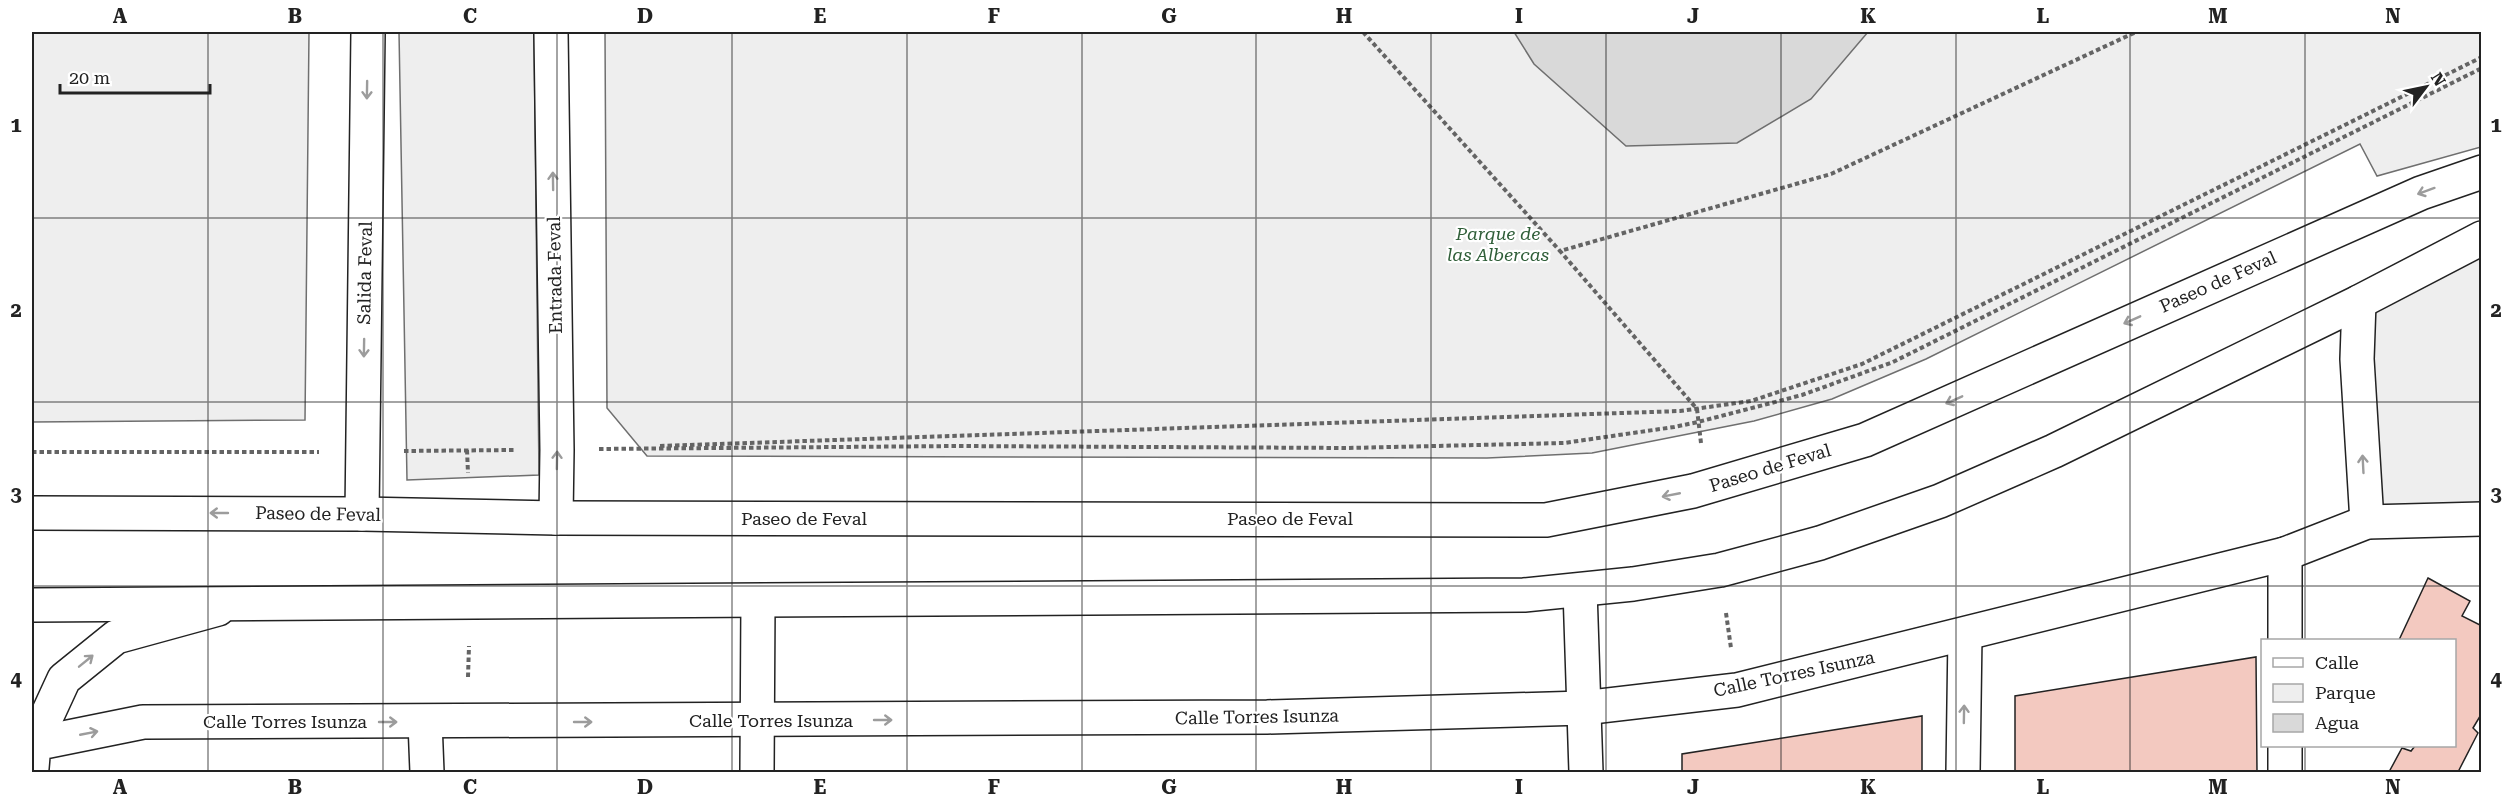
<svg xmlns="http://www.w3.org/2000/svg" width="2513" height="804" viewBox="0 0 2513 804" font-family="'Roboto Serif',serif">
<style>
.green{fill:#eee;stroke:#6f6f6f;stroke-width:1.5}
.water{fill:#d9d9d9;stroke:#6f6f6f;stroke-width:1.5}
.building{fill:#f3c9c0;stroke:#222;stroke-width:1.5}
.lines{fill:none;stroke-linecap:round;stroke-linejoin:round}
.minor-casing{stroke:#222;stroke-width:36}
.secondary-casing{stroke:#222;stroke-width:36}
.path{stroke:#646464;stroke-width:4;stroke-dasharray:4.5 3;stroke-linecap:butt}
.minor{stroke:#fff;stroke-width:33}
.secondary{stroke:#fff;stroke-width:33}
.oneway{stroke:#9c9c9c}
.grid{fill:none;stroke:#222;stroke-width:1.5;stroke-opacity:0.55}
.labels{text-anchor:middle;stroke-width:4.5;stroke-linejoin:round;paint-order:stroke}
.park-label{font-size:18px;font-style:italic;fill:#2f5e38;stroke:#fff}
.street-label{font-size:18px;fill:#222;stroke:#fff}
.neatline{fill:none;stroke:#222;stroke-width:2}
.grid-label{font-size:20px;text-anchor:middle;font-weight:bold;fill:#222}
</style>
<rect width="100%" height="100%" fill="#fff"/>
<g class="green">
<polygon points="32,32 309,32 305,420 32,422"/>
<polygon points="399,32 534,32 539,475 407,480"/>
<polygon points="605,32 2481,32 2481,147 2377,176 2360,144 1926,359 1832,399 1754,421 1592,453 1487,458 647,456 607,408"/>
<polygon points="2481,238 2481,519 2367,522 2359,302"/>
</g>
<polygon class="water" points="1514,32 1868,32 1811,99 1737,143 1626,146 1534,64"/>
<g class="building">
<polygon points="2428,578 2470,601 2462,616 2482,626 2482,713 2473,728 2478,733 2458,772 2389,772 2402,748 2411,751 2415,746 2454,746 2454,640 2399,640"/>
<polygon points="2256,657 2257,772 2015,772 2015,696"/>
<polygon points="1922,716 1922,772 1682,772 1682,754"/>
</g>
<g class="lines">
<defs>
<g id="minor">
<polyline points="551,32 557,450 556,518"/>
<polyline points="2359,302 2357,359 2367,522"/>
<polyline points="32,513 362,514 556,518 1546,520 1693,491 1865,440 2421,193 2482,172"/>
<polyline points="362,514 368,32"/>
<polyline points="1580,590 1586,772"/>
<polyline points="2285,640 2285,554"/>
<polyline points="425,722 427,772"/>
<polyline points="34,744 64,679 116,637 218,609"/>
<polyline points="32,768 34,744 143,722 1267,717 1583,708 1737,690 2285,554 2367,522 2482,519"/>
<polyline points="757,772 758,601"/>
<polyline points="1963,772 1965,635"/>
<polyline points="2285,772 2285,746"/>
</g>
<polyline id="secondary" points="32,605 1524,595 1633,584 1720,570 1820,543 1940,501 2054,451 2359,302 2482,238"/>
</defs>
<use href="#minor" class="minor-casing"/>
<use href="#secondary" class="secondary-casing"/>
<g class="path">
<polyline points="1363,32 1560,251"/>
<polyline points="1701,443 1697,409 1560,251 1831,174 2136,32"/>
<polyline points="660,446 1680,411 1751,401 1862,364 2482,57"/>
<polyline points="599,449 957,446 1348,448 1564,443 1674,427 1698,422 1802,395 1893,362 2482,68"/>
<polyline points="467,450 468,473"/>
<polyline points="404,451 514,450"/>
<polyline points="32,452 319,452"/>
<polyline points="1726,613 1731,648"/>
<polyline points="468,677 469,646"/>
</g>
<use href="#minor" class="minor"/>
<use href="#secondary" class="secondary"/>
</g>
<defs><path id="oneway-shaft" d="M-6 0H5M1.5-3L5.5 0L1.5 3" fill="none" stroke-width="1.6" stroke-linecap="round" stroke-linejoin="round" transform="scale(1.5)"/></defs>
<g class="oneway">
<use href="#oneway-shaft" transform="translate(367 90) rotate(91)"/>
<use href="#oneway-shaft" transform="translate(553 181) rotate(-91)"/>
<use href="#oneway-shaft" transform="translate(2426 191) rotate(160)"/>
<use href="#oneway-shaft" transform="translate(2132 320) rotate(156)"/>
<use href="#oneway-shaft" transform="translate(364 348) rotate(91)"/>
<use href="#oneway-shaft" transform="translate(1954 400) rotate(156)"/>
<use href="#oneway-shaft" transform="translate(557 460) rotate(-89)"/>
<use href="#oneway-shaft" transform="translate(2363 464) rotate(-93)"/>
<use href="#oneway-shaft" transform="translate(1671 495) rotate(169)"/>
<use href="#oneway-shaft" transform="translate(219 513) rotate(-180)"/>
<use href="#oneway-shaft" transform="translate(86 661) rotate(-39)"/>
<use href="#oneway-shaft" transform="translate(1964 714) rotate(-89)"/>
<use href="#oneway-shaft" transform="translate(883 720)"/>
<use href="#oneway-shaft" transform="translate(388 722)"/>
<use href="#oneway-shaft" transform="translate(583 722)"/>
<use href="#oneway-shaft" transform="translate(89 733) rotate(-11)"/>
</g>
<path class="grid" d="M 208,32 L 208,772M 383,32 L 383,772M 557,32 L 557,772M 732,32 L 732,772M 907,32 L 907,772M 1082,32 L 1082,772M 1256,32 L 1256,772M 1431,32 L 1431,772M 1606,32 L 1606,772M 1781,32 L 1781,772M 1956,32 L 1956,772M 2130,32 L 2130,772M 2305,32 L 2305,640M 32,218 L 2482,218M 32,402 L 2482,402M 32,586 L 2482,586M 2305,746 L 2305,772"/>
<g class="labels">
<g class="park-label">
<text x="1498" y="240">Parque de<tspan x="1498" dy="21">las Albercas</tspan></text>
</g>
<g class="street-label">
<text transform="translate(365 273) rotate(-89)" y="6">Salida Feval</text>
<text transform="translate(555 275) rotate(-91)" y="6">Entrada Feval</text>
<text transform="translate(2218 282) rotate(-24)" y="6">Paseo de Feval</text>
<text transform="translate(1770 468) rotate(-17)" y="6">Paseo de Feval</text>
<text transform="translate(318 514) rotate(1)" y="6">Paseo de Feval</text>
<text x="804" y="525">Paseo de Feval</text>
<text x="1290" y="525">Paseo de Feval</text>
<text transform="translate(1794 674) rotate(-12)" y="6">Calle Torres Isunza</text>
<text transform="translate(1257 717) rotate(-1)" y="6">Calle Torres Isunza</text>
<text x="771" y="727">Calle Torres Isunza</text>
<text x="285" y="728">Calle Torres Isunza</text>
</g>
</g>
<rect width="2513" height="804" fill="none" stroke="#ffffff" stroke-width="66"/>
<rect x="2261" y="639" width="195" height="108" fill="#ffffff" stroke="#a7a7a7" stroke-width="1.5"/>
<rect x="2273" y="658" width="30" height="9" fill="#ffffff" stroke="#a7a7a7" stroke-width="1.5"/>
<text x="2315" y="669" font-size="18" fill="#222222">Calle</text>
<rect x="2273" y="684" width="30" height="18" fill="#eeeeee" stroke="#a7a7a7" stroke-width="1.5"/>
<text x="2315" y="699" font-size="18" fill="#222222">Parque</text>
<rect x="2273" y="714" width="30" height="18" fill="#d9d9d9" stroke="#a7a7a7" stroke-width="1.5"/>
<text x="2315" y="729" font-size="18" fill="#222222">Agua</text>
<g transform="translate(2426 87) rotate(58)" stroke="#ffffff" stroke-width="4.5" paint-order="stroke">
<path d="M0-4.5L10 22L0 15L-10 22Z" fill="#222222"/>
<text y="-9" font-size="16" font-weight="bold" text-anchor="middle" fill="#222222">N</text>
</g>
<path d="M60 84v9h150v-9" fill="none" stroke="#222222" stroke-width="3"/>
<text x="69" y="84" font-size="18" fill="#222222" stroke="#ffffff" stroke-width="4.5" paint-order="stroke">20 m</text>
<rect x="33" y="33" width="2447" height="738" class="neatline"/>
<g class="grid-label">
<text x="120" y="23">A</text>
<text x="295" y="23">B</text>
<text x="470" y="23">C</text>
<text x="645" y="23">D</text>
<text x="820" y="23">E</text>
<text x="994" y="23">F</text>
<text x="1169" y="23">G</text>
<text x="1344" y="23">H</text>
<text x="1519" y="23">I</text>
<text x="1693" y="23">J</text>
<text x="1868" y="23">K</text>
<text x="2043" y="23">L</text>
<text x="2218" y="23">M</text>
<text x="2393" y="23">N</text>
<text x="16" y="132">1</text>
<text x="2496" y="132">1</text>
<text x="16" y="317">2</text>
<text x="2496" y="317">2</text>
<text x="16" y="501">3</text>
<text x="2496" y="501">3</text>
<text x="16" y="686">4</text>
<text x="2496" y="686">4</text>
<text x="120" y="794">A</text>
<text x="295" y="794">B</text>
<text x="470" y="794">C</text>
<text x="645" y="794">D</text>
<text x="820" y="794">E</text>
<text x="994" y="794">F</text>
<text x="1169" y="794">G</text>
<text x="1344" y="794">H</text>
<text x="1519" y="794">I</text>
<text x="1693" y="794">J</text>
<text x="1868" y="794">K</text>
<text x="2043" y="794">L</text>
<text x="2218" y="794">M</text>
<text x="2393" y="794">N</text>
</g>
</svg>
